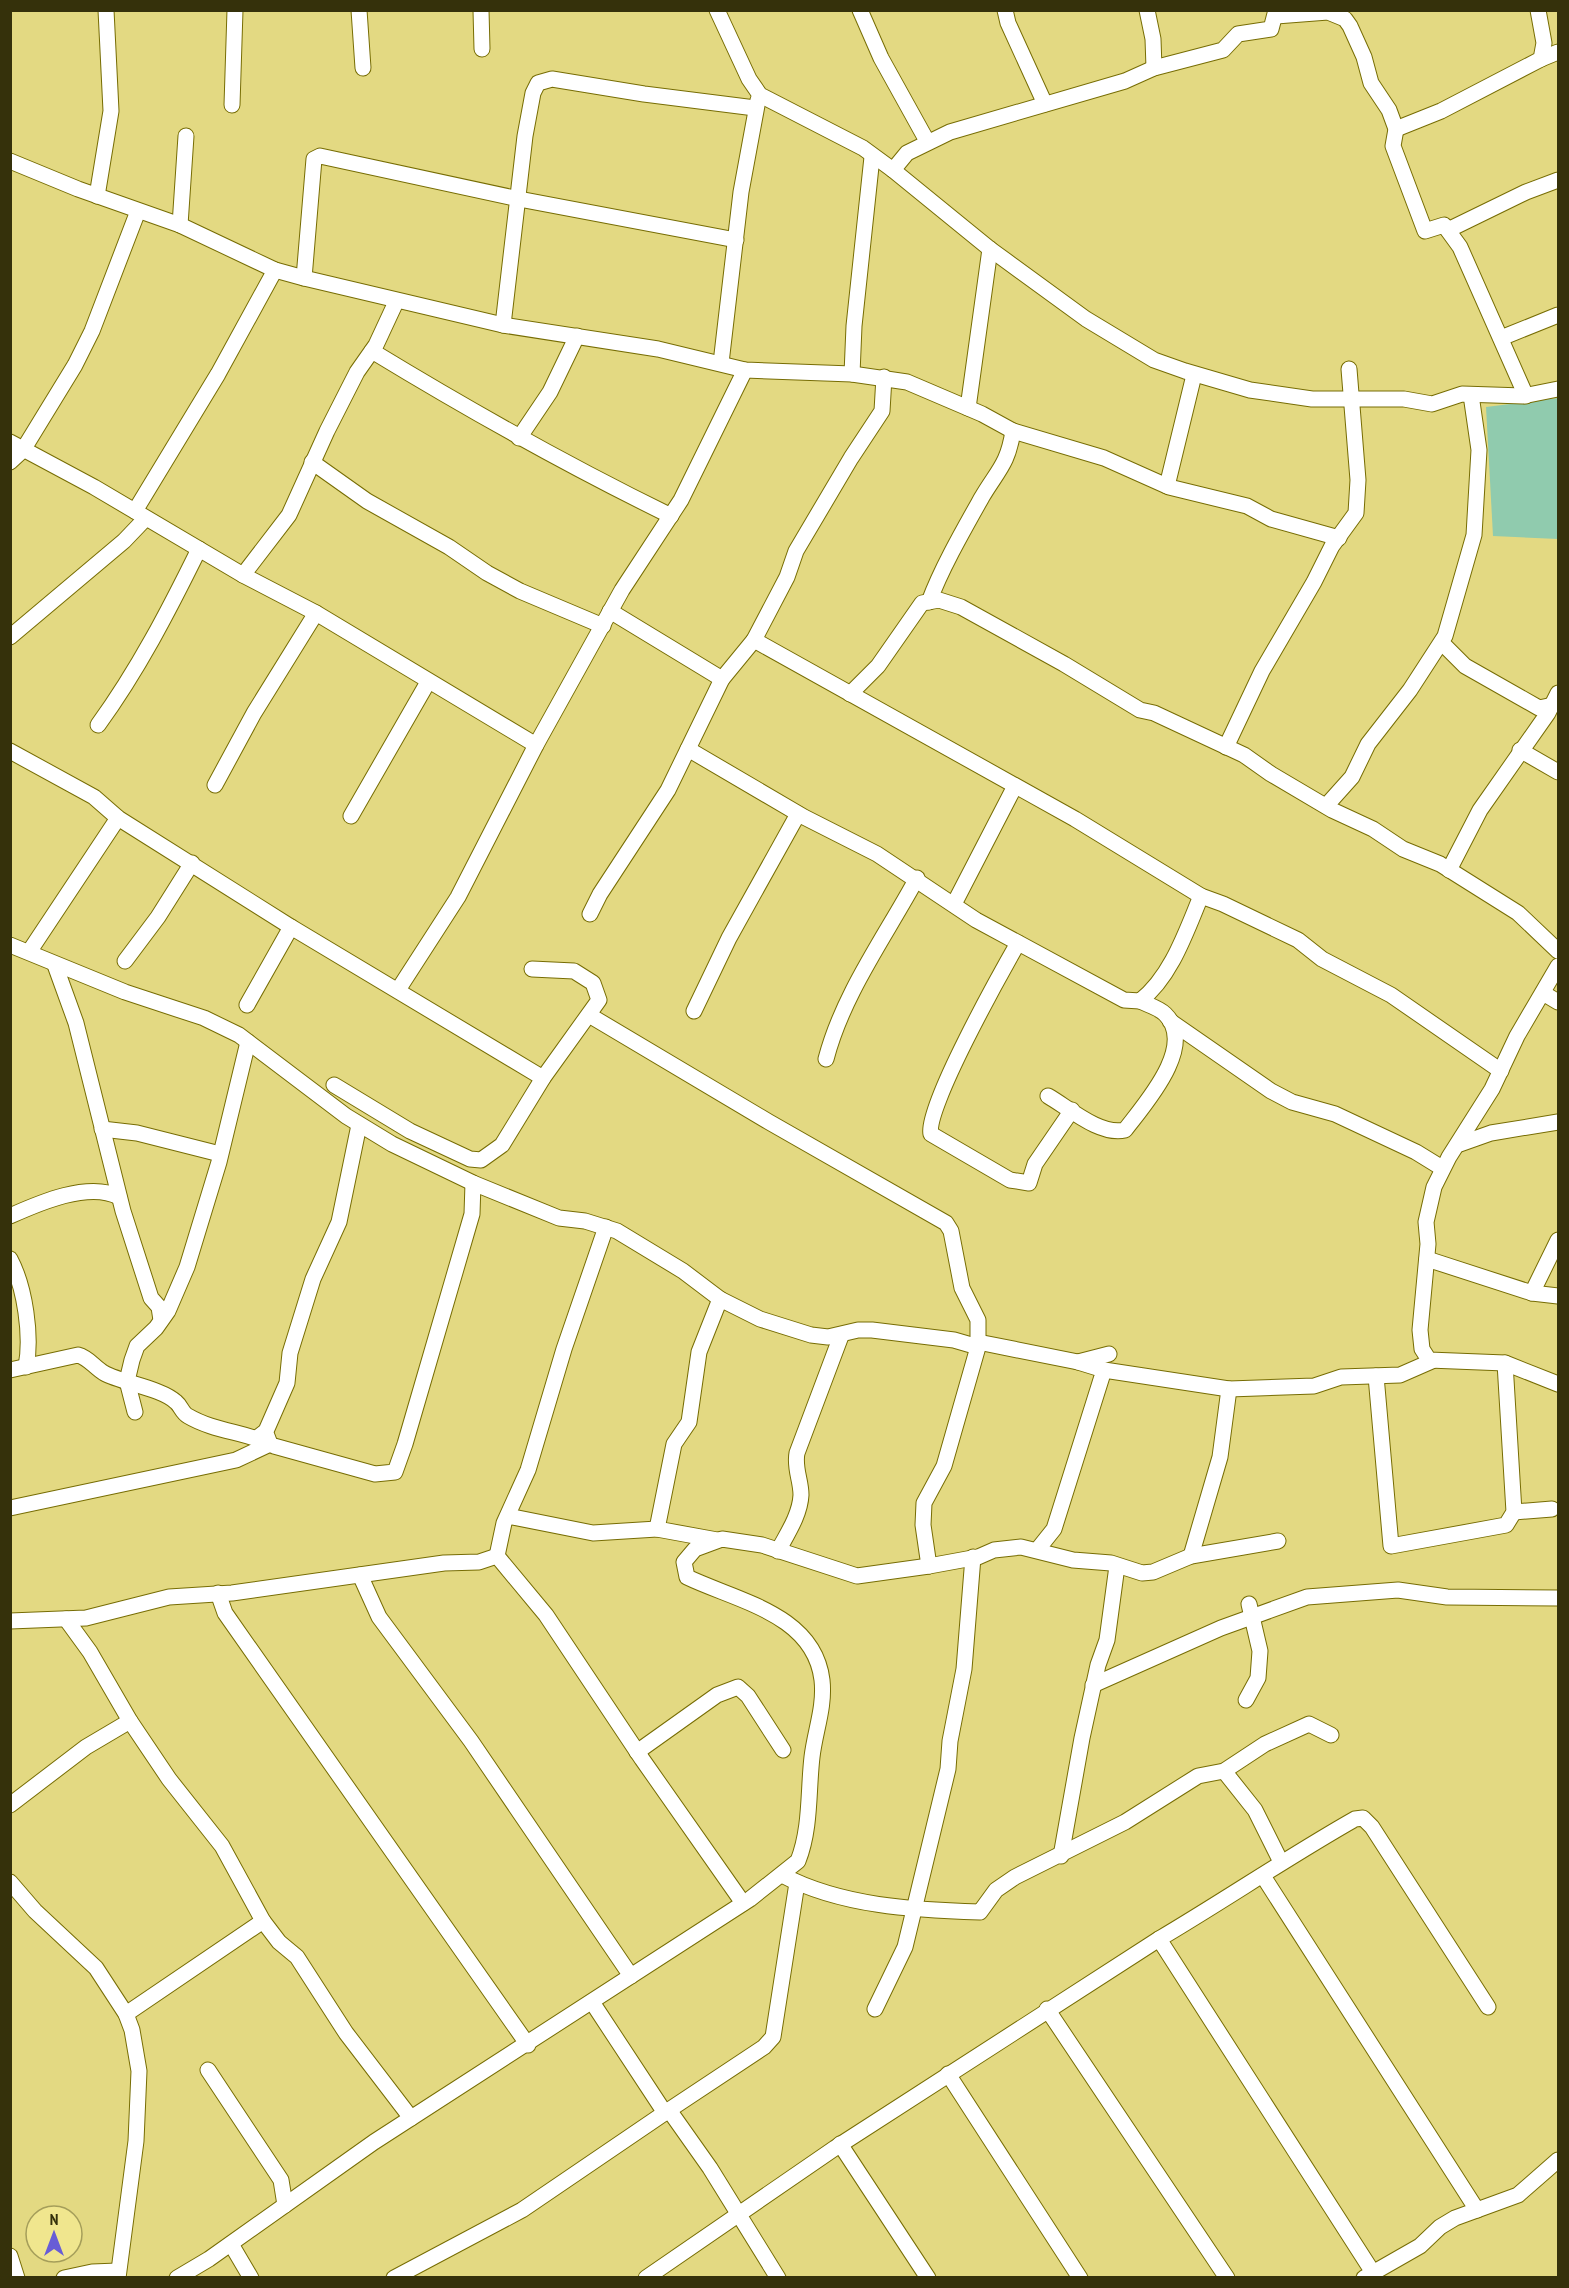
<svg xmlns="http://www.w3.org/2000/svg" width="1569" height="2288" viewBox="0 0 1569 2288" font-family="'PT Sans Narrow',sans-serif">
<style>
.green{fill:#90cbae}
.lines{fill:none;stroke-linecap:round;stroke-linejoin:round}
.minor-casing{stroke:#776d04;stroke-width:17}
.minor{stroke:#fff;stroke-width:15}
</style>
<rect width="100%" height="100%" fill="#e3d982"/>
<polygon class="green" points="1558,398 1558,539 1493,536 1486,407"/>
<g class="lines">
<defs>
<g id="minor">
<polyline points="359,10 363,68"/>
<polyline points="481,10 482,49"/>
<polyline points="717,10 749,79 760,95 863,148 893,170 990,249 1086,319 1154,360 1185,371 1250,390 1312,399 1404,399 1432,404 1462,394 1523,396 1558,389"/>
<polyline points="860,10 881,58 927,141"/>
<polyline points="1005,10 1008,23 1045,104"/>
<polyline points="1147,10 1153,39 1154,68"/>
<polyline points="1276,16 1328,12 1345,19 1350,26 1364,57 1371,83 1389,110 1396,129 1393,146 1425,231 1444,225 1460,247 1526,396"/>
<polyline points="1541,59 1558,52"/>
<polyline points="232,105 235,10"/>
<polyline points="1396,129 1441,111 1541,59 1544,43 1538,10"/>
<polyline points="10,161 78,189 180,225 275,270 304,278 503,325 658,349 745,370 852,374 907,382 982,414 1013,431 1104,458 1169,487 1247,506 1271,519 1339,538"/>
<polyline points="893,170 907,153 950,132 1125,81 1154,68 1223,50 1238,34 1271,29 1276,10"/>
<polyline points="97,196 111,111 106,10"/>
<polyline points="180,225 186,136"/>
<polyline points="1448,230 1526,192 1558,180"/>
<polyline points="304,278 314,159 320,156 519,199 736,240"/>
<polyline points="503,325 525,136 533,93 538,83 552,79 644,94 755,108"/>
<polyline points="1501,338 1558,315"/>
<path d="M 372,351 C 469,410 569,466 671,516"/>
<polyline points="721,363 741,192 758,100"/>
<polyline points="852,374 854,326 872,157"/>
<polyline points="968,408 990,249"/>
<polyline points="519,438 550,392 577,336"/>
<polyline points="10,442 94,487 243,575 316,613 536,745"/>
<polyline points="10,462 23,450 75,365 92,331 138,211"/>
<polyline points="312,462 367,501 449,547 487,573 520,591 603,626"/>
<polyline points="1167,486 1194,375"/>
<polyline points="135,511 218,374 275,270"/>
<polyline points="243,575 289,515 327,431 357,372 376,345 396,302"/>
<path d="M 929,602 C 941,569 964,529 982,497 C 998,470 1008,464 1013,431"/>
<polyline points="610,611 722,679"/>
<polyline points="10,637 124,541 145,519"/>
<polyline points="754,640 1075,819 1201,896 1223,904 1298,940 1322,959 1391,995 1501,1071"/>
<polyline points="1442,643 1465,666 1539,708 1553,705"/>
<polyline points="850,694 878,666 922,603 939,600 961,607 1064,664 1140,710 1154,713 1244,755 1271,774 1332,810 1373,829 1403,849 1440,864 1518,913 1558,951"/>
<path d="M 98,725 C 138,670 169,610 199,549"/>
<polyline points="1226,747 1262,671 1314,582 1332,546 1356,513 1358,480 1349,369"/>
<path d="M 688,749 L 804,817 L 877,854 L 976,920 L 1124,1000 L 1140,1001 C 1171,977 1186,932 1201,896"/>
<polyline points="1520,750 1558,772"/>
<polyline points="10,751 94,797 118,818 291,927 543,1078"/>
<polyline points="215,785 254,713 316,613"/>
<polyline points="1326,806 1352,777 1368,744 1410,690 1445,636 1474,535 1479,450 1471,395"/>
<polyline points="351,816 428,682"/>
<polyline points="1449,870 1480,810 1548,713 1558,693"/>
<polyline points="954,904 1015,786"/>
<polyline points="590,914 600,894 668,790 722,679 754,640 787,577 796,551 851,458 882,411 884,377"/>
<path d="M 1018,943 C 1002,971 924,1110 931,1134 L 1010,1180 L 1029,1183 L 1035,1164 L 1072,1110"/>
<polyline points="10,945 125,992 204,1018 239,1035 346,1116 392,1144 473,1183 559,1218 585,1221 617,1231 683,1271 720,1299 760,1319 811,1335 828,1337 858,1330 872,1330 954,1340 978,1347"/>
<polyline points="29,952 118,818"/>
<polyline points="125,961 158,917 192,863"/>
<polyline points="55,965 76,1023 123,1211 151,1298 159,1307 161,1320"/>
<polyline points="1558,966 1517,1036 1492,1089 1449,1157 1434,1187 1426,1222 1428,1244 1420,1330 1422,1349 1429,1360 1505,1363 1558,1384"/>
<polyline points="398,990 458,897 536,745 622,590 681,500 745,370"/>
<polyline points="1543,993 1558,1002"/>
<polyline points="247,1005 291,927"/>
<polyline points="694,1011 729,938 798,814"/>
<polyline points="589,1015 769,1122 946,1223 951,1231 962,1288 978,1320 978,1347 944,1466 924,1503 923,1525 929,1566"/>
<polyline points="1170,1021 1271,1091 1292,1102 1335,1114 1416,1152 1442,1168"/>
<path d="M 826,1059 C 843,994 885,937 917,878"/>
<polyline points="334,1085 410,1131 470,1159 481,1160 502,1145 543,1078 599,1000 593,983 574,971 532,969"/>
<path d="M 1048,1096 C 1069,1108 1100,1136 1125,1130 C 1143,1106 1198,1046 1165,1014 C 1159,1008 1148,1005 1140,1001"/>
<polyline points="102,1129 137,1133 220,1154"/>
<polyline points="1460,1144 1491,1133 1558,1122"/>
<path d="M 10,1216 C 39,1203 89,1181 119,1197"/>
<path d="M 10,1259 C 25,1287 32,1336 26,1367"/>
<polyline points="1427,1259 1532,1293 1558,1296"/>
<polyline points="1532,1293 1558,1240"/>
<polyline points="978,1342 1078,1362 1109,1354"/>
<path d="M 10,1370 L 78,1355 C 89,1358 94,1367 104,1373 C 122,1383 161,1388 176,1402 C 181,1406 182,1413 188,1416 C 215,1432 248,1432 274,1446 L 375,1474 L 395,1472 L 405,1444 L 472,1214 L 473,1183"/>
<polyline points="1104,1370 1229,1389 1220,1457 1191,1556"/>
<polyline points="1376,1376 1391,1546 1506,1525 1514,1512 1505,1363"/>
<polyline points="1229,1389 1314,1386 1341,1377 1400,1375 1432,1361"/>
<polyline points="135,1412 127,1381 132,1360 137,1346 156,1328 168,1311 187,1267 219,1162 248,1042"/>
<polyline points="257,1438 266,1431 287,1383 290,1353 313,1279 339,1222 359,1125"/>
<polyline points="10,1508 236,1460 270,1444 267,1436"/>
<polyline points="1514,1512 1552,1509"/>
<polyline points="508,1516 593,1533 657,1529"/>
<polyline points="717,1540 657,1529 674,1444 689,1422 699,1352 720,1299"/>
<polyline points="1038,1549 1054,1529 1104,1370 1078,1362"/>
<path d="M 778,1551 C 787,1534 800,1515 801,1495 C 801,1480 794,1468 797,1453 L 841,1336"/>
<polyline points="497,1556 504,1523 528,1470 564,1349 606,1227"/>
<polyline points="360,1575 379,1617 471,1741 631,1976"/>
<polyline points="218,1593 225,1613 528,2045"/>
<polyline points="66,1619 90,1652 130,1721 169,1779 222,1846 263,1921 279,1942 297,1957 346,2033 411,2118"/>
<polyline points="10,1621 86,1618 169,1597 232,1593 444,1563 479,1562 497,1556 546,1615 642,1759 743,1903"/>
<polyline points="1093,1685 1221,1628 1307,1597 1398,1590 1447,1597 1558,1598"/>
<polyline points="1246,1700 1258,1678 1260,1651 1249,1604"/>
<polyline points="637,1752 717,1695 738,1687 748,1696 783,1750"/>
<polyline points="1224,1771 1255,1810 1281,1862"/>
<polyline points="10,1805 86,1747 130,1721"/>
<polyline points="1061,1856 1082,1738 1098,1665 1107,1640 1117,1566"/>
<path d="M 782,1875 C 841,1906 913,1910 980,1912 L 996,1890 L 1015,1877 L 1125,1822 L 1198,1776 L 1224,1771 L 1265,1744 L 1309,1724 L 1331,1735"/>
<polyline points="1263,1876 1477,2210"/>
<polyline points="10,1882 35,1911 96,1968 126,2014 132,2030 139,2071 136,2141 118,2278"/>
<polyline points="592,2002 665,2113"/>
<polyline points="875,2009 905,1947 948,1769 950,1741 964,1669 973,1557"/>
<polyline points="1047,2009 1227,2278"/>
<polyline points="126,2014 263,1921"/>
<polyline points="208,2070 281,2180 285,2205"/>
<polyline points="948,2074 1080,2278"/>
<polyline points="669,2110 764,2047 773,2037 797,1883"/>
<polyline points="840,2144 928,2278"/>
<polyline points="231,2244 251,2278"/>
<polyline points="10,2256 17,2278"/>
<path d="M 1372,2271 L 1159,1939 C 1225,1900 1288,1857 1355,1819 L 1363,1818 L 1372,1827 L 1488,2007"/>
<polyline points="64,2278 92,2272 118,2271"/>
<path d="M 177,2278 L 209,2259 L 374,2142 L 750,1899 L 798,1861 C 811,1828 808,1791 812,1757 C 815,1731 825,1707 822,1680 C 814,1614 737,1601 687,1577 L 684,1562 L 695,1549 L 722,1539 L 762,1545 L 857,1576 L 929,1566 L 978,1557 L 994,1550 L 1021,1547 L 1073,1560 L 1111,1563 L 1142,1573 L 1153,1572 L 1191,1556 L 1278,1541"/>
<polyline points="394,2278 522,2210 669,2110 710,2168 778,2278"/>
<polyline points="646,2278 835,2148 1159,1939"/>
<polyline points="1364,2278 1420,2246 1440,2227 1455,2218 1518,2195 1558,2160"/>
</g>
</defs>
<use href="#minor" class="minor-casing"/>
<use href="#minor" class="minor"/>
</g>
<rect width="1569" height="2288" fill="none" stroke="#35310b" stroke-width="24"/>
<g transform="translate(54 2234)"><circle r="28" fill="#f0e68e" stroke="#a59e5a" stroke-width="1.5"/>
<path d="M0-4.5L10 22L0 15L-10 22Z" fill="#685dd6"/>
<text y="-9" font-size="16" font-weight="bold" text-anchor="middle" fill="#35310b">N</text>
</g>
</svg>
